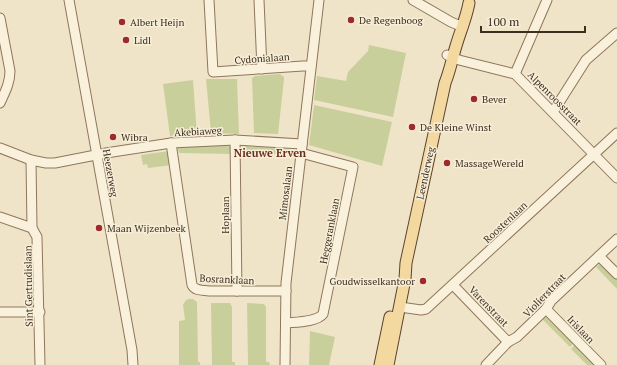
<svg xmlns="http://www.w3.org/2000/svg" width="617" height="365" viewBox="0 0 617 365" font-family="'PT Serif',serif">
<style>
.green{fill:#c9cf9b}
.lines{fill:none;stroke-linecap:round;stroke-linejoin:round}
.minor-casing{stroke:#8d765c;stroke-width:11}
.major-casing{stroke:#5b4430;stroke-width:13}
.minor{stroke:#faf1dc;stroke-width:9}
.major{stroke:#f3d9a0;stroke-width:11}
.poi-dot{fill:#9e2a2b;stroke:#f7eed8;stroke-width:1.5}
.labels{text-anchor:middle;stroke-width:3;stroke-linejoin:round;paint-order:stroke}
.poi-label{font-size:10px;fill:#3d2e20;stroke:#f7eed8;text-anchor:start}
.street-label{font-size:10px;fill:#3d2e20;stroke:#f7eed8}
.neighbourhood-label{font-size:11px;font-weight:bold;fill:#6b2e1e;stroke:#f7eed8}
</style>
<rect width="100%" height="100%" fill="#f0e4c8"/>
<g class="green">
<polygon points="369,45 406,53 393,117 314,100 317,76 346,81 348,72 368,51"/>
<polygon points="280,74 284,77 284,79 278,134 254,133 252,78 255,76"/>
<polygon points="206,79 237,79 239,134 211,133"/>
<polygon points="193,80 197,135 170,136 163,84"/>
<polygon points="314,105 392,122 382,166 309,145"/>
<polygon points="177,146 231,146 231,154 179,153"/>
<polygon points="246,146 289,149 291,152 289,154 245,154 242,153 242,147"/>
<polygon points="169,151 172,165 148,168 147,164 143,165 141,155"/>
<polygon points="601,263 617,278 617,289 596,267"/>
<polygon points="189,299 193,299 197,302 198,362 200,362 200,365 179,365 179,321 185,320 183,305 186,300"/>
<polygon points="211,303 230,303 232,307 232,362 235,362 235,365 212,365"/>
<polygon points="247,303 264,304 266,307 266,362 269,362 270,365 248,365"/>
<polygon points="546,315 575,342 570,347 542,319"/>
<polygon points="310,331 335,337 329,365 309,365"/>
<polygon points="576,343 597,365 587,365 571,349"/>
</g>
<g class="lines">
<defs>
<g id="minor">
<polyline points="69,0 132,350 133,365"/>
<polyline points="209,0 213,72 303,66 311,66"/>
<polyline points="259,0 262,69"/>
<polyline points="413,0 451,22 463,27"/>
<path d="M 0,18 L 10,71 C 10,83 5,92 0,103"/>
<polyline points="447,55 459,60 515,74 617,178"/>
<polyline points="515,74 547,0"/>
<polyline points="553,112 586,60 617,33"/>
<polyline points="235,140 237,291"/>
<path d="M 171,143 L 192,285 C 195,291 202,290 209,291 L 286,291"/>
<polyline points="0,148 31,160 46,163 55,163 106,153 171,143 235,140 302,144"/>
<polyline points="31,160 32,228 37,237 40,365"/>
<polyline points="0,217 32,228"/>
<polyline points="599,256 617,274"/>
<polyline points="453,285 508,342"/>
<polyline points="400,307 421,310 426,309 617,133"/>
<polyline points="546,309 601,365"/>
<polyline points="0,312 40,312"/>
<path d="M 286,323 C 296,322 317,322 323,314 L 353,167 L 301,153"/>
<polyline points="285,365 286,283 319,0"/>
<polyline points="486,365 508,342 517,337 546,309 551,301 617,239"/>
</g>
<g id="major">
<polyline points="380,365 390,317"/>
<path d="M 388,365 L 405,279 L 406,263 L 445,83 C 450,71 452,59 456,46 C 460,32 466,19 469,3"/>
</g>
</defs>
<use href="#minor" class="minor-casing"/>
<use href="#major" class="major-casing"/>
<use href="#minor" class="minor"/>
<use href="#major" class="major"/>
</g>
<g class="poi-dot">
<circle cx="351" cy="20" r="4"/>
<circle cx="122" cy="22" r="4"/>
<circle cx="126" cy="40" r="4"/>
<circle cx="474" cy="99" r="4"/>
<circle cx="412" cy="127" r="4"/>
<circle cx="113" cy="137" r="4"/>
<circle cx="447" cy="163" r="4"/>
<circle cx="99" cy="228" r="4"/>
<circle cx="423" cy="281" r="4"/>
</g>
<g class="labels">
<g class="poi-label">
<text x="359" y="24">De Regenboog</text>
<text x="130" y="26">Albert Heijn</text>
<text x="134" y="44">Lidl</text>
<text x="482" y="103">Bever</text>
<text x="420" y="131">De Kleine Winst</text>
<text x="121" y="141">Wibra</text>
<text x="455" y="167">MassageWereld</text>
<text x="107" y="232">Maan Wijzenbeek</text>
<text x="415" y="285" text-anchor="end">Goudwisselkantoor</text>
</g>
<g class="street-label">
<text transform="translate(262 58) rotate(-4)" y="4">Cydonialaan</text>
<text transform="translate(555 98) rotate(45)" y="4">Alpenroosstraat</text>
<text transform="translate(198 131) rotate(-3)" y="4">Akebiaweg</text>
<text transform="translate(111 173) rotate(80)" y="4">Heezerweg</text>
<text transform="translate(425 173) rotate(-78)" y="4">Leenderweg</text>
<text transform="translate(285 193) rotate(-83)" y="4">Mimosalaan</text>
<text transform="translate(225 215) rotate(-90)" y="4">Hoplaan</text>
<text transform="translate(505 222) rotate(-43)" y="4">Roostenlaan</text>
<text transform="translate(329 231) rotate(-79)" y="4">Heggeranklaan</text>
<text transform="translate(227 279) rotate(3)" y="4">Bosranklaan</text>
<text transform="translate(28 286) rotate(-91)" y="4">Sint Gertrudislaan</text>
<text transform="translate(544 295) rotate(-46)" y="4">Violierstraat</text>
<text transform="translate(489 306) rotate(46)" y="4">Varenstraat</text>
<text transform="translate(581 329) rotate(46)" y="4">Irislaan</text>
</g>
<g class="neighbourhood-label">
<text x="270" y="157">Nieuwe Erven</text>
</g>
</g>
<path d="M481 26v6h104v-6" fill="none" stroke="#3d2e20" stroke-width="2"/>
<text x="487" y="26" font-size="12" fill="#3d2e20" stroke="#f7eed8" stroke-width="3" paint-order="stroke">100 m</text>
</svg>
